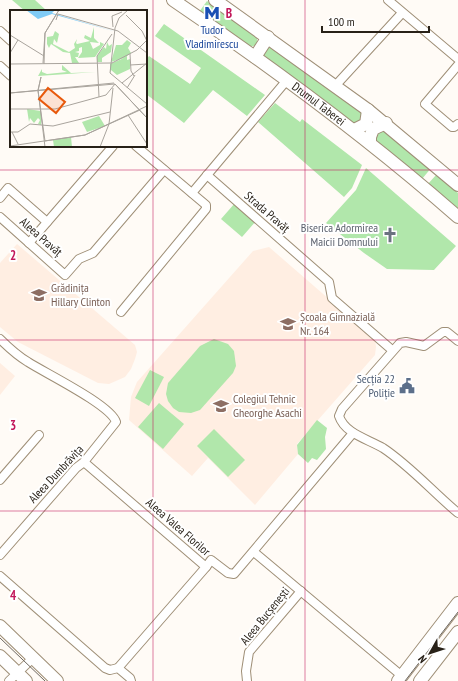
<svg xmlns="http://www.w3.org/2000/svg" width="458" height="681" viewBox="0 0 458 681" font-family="'PT Sans Narrow',sans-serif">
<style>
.education{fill:#ffeee2}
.green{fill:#b1e7ab}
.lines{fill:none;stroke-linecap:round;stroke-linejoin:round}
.minor-casing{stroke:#9f8f77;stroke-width:10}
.secondary-casing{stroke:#9f8f77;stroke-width:14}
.minor{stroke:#fff;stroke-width:8}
.secondary{stroke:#fff;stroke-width:12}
.tram{stroke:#6d675f;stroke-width:1}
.grid{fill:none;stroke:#c2185b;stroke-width:1;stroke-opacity:0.55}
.labels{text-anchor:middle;stroke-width:4;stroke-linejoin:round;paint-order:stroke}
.transit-label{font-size:12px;fill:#164399;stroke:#fff}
.street-label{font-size:12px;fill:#282118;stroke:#fff}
.worship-label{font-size:12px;fill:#5b616d;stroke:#fff;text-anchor:end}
.education-label{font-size:12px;fill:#785e54;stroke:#fff;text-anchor:start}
.service-label{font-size:12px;fill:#4e5e75;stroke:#fff;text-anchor:end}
.inset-road{fill:none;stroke:#a9a49d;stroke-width:1}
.view{fill:#e8590c;fill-opacity:0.15;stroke:#e8590c;stroke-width:2}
.inset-edge{fill:none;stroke:#282118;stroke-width:2}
.grid-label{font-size:13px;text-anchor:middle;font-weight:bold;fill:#c2185b;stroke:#fff;stroke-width:4;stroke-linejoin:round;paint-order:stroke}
</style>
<rect width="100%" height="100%" fill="#fffbf6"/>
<g class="education">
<polygon points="17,244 135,345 137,352 135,359 131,369 125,377 109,384 98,383 18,342 0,327 0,263"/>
<polygon points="269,247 375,339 376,347 375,355 297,444 298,454 255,505 208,458 192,476 129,420 131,397 137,382 253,251"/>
<polygon points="0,363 15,376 0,395"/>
</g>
<g class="green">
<polygon points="12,0 35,0 47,11 25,11"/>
<polygon points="207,1 257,36 257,45 249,47 199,12"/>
<polygon points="164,24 265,95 247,116 213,90 184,123 146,94 146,60 149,56 190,84 201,68 155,36"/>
<polygon points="272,46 363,110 365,117 356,124 353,123 264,58 264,54 268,47"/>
<polygon points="275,103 300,122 302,119 362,165 352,188 344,197 258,122"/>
<polygon points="383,129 432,167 422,179 376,141 376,132"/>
<polygon points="366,168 456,246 434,270 387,269 364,253 326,223 356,190"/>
<polygon points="437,174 458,193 458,213 427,185"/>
<polygon points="235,203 256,221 242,237 221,219"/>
<polygon points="214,339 228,344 234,351 236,366 233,373 200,410 191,413 179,412 173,408 168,401 166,394 168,383 200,346"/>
<polygon points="150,370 164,377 149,406 135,398"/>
<polygon points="159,403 184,424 163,449 138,427"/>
<polygon points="317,420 327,428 325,437 326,449 317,460 312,458 308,463 298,454 297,445"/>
<polygon points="214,429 245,460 228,477 197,446"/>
</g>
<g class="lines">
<defs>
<g id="minor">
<polyline points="388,0 458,59"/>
<polyline points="0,31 11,41"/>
<polyline points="458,65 425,104 452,127 454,127 458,124"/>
<polyline points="0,66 11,76"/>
<polyline points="336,85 402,13"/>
<polyline points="207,175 329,282 332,298 392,350"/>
<polyline points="192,193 287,80"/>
<polyline points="0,198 8,188 47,222"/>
<polyline points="0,217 65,275 79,259 93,253 164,170"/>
<polyline points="29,243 113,146"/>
<polyline points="121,312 206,209 206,205 136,146"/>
<path d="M 0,339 C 8,347 18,356 28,362 C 45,373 111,405 116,422 L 84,462 L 76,468 L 0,555"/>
<path d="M 458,341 L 447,332 L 443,332 L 424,346 L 406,342 L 400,343 L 342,409 L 339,416 C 345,434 368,439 383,448 C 409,465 434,493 458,513"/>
<polyline points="84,462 206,567 211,560 228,573 234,574 353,433"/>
<polyline points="0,480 39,435"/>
<polyline points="254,552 402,676"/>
<polyline points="0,576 105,668 110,670 118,668 130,678 131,681"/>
<polyline points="118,668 206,567"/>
<polyline points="9,681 33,658"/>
<polyline points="247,681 246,671 249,652 301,591"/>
</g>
<g id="secondary">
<path id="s1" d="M 173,0 C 272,67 368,138 458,217"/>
<polyline points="215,0 368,110 458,185"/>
<polyline points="255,57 268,37"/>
<polyline points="354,130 366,124 368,110"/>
<polyline points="370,143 370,137 373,129 386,123"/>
<polyline points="0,626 57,681"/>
<polyline points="0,656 26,681"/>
<polyline points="398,681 458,603"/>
<polyline points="420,681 458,632"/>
</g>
</defs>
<use href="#minor" class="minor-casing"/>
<use href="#secondary" class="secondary-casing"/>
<use href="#minor" class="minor"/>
<use href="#secondary" class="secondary"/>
<g class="tram">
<polyline points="0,638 45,681"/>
<polyline points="405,681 458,612"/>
</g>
</g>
<path class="grid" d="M 153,0 L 153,681M 305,0 L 305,681M 0,170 L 458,170M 0,340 L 458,340M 0,511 L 458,511"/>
<defs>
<symbol id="metro-bare" viewBox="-9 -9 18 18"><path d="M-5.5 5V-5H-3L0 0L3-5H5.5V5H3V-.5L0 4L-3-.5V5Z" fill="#1a4fb4" stroke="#fff" stroke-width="2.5" paint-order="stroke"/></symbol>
<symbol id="church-bare" viewBox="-9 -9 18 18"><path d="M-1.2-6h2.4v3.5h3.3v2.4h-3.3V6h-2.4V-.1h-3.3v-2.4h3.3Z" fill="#6b7280" stroke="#fff" stroke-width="2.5" paint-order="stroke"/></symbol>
<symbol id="school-bare" viewBox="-9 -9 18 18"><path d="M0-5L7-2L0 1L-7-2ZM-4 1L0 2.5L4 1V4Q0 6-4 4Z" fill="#8d6e63" stroke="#fff" stroke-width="2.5" paint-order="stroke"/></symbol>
<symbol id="civic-bare" viewBox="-9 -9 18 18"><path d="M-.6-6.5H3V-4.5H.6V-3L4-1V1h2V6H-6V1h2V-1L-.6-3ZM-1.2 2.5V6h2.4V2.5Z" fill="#5c6f8a" stroke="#fff" stroke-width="2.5" paint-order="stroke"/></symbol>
</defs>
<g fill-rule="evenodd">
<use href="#metro-bare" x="201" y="2" width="22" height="22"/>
<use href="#church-bare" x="379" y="224" width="22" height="22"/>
<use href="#school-bare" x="28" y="284" width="22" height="22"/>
<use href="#school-bare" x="277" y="313" width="22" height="22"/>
<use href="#civic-bare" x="396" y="375" width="22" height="22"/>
<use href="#school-bare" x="210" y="395" width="22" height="22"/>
</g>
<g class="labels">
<g class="transit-label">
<text x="212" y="34">Tudor<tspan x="212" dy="14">Vladimirescu</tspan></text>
</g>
<g class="street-label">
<text dy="4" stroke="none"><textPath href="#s1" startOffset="179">Drumul Taberei</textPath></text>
<text transform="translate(267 212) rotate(41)" y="4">Strada Pravăț</text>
<text transform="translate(41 237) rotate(41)" y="4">Aleea Pravăț</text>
<text transform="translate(56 474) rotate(-47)" y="4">Aleea Dumbrăvița</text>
<text transform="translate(178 527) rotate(41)" y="4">Aleea Valea Florilor</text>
<text transform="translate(265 616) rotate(-51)" y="4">Aleea Bucșenești</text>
</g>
<g class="worship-label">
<text x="378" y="232">Biserica Adormirea<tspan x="378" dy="14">Maicii Domnului</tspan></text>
</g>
<g class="education-label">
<text x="51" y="292">Grădinița<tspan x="51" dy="14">Hillary Clinton</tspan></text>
<text x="300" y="321">Școala Gimnazială<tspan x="300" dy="14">Nr. 164</tspan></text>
<text x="233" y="403">Colegiul Tehnic<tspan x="233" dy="14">Gheorghe Asachi</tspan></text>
</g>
<g class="service-label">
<text x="395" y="383">Secția 22<tspan x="395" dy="14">Poliție</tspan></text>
</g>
</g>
<g transform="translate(10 10)">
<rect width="137" height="137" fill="#fffbf6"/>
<path d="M 84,17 L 84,28 L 89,33 L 80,32 L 83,39 L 90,35 L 90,32 L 94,34 L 85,47 L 68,48 L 72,42 L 72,37 L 69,38 L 69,41 L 65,42 L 69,43 L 68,47 L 65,47 L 69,53 L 62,53 L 60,43 L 53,42 L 41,34 L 39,38 L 37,34 L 37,27 L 43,26 L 45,21 L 49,24 L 47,33 L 44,29 L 43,34 L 59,42 L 65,38 L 64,34 L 67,29 L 66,33 L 67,34 L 80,31 L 74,28 L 75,25 L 81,28 ZM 117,30 L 121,33 L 118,38 L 121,43 L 117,46 L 117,50 L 120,49 L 120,59 L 107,65 L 101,60 L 100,63 L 100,54 L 114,48 L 101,52 L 106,35 L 112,35 ZM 97,32 L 99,36 L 102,34 L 101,42 L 92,48 L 92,52 L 87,52 L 87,46 L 94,37 L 96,39 ZM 52,55 L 61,63 L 86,62 L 28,66 L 32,59 L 32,62 L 37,64 L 57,62 L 52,60 ZM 17,99 L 31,101 L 31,115 L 28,114 L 30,110 L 28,108 L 24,113 L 20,108 L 19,112 ZM 89,106 L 95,116 L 77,122 L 72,112 ZM 61,127 L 62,137 L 44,137 L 43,130 Z" fill="#b1e7ab"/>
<path d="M 16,0 L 45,0 L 42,3 L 107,22 L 42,4 L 28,9 Z" fill="#80cbf5"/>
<path class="inset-road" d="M 118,0 L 109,8 L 105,18 L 100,63 L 137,94M 116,5 L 132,21 L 137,31M 46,10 L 48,4 L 108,21 L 137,43M 103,17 L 102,6 L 112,2M 0,25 L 34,46M 0,43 L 8,30M 120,44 L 121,61 L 124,66M 33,53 L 35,23 L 49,0M 0,54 L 102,53 L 127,40 L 137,30M 34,54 L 35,23 L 49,0M 120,55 L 137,54M 31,67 L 28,80 L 35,137M 31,67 L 28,81 L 35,131 L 75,125 L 130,100M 112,73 L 137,53M 105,74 L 137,108M 117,78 L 125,65M 0,83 L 104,73M 0,83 L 105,74 L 137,108M 89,87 L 87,46 L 102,24M 0,99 L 45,99 L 96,85 L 105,74M 118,105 L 137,134M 0,122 L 8,122 L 20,114 L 43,116 L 100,102M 2,122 L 8,134M 0,136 L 75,125 L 137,96M 90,137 L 99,114 L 103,78"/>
<path class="view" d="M 38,78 L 55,92 L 46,103 L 29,89 Z"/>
<rect width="137" height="137" class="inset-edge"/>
</g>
<g class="grid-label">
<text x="229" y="18">B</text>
<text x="13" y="260">2</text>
<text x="13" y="430">3</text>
<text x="13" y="600">4</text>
</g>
<g transform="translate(430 653) rotate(231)" stroke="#ffffff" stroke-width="3" paint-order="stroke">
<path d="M0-3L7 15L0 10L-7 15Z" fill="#282118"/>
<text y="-6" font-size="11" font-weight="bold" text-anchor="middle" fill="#282118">N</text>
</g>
<path d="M322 26v6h107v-6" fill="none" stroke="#282118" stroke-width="2"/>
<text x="328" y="26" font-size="12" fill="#282118" stroke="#ffffff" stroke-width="3" paint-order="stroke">100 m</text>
</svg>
